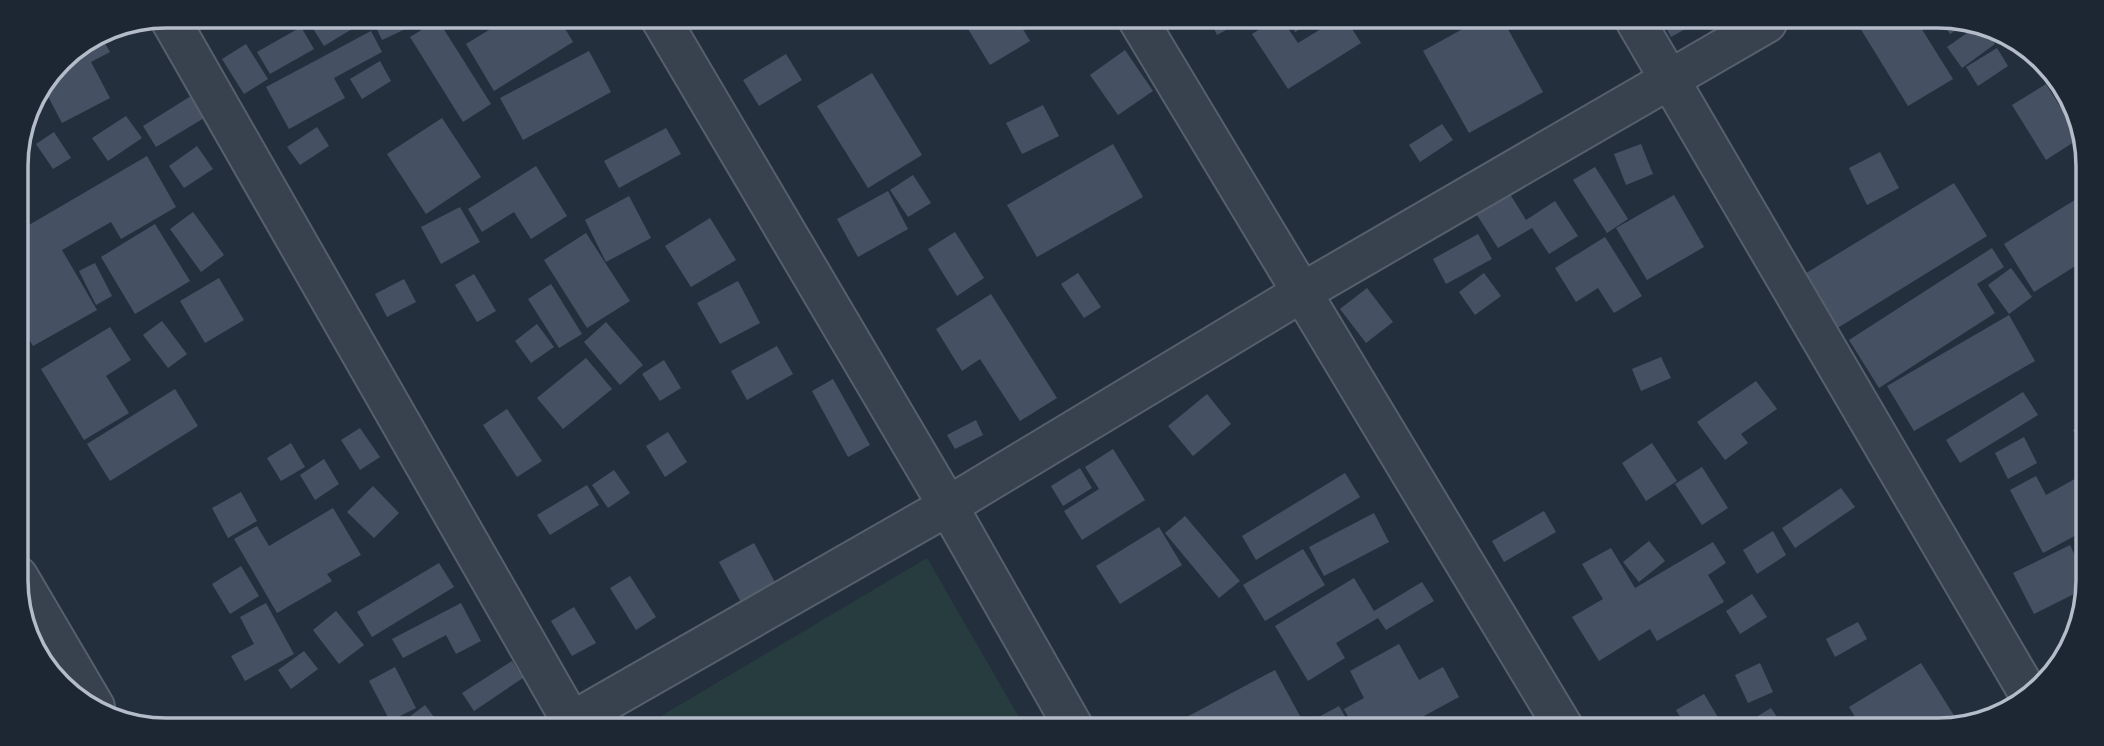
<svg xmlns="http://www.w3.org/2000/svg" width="2104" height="746" viewBox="0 0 2104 746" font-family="'Asap Condensed',sans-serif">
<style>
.green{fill:#263c3f}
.building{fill:#455162}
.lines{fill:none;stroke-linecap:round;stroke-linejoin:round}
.minor-casing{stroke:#565f6c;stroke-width:42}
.tertiary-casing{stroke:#565f6c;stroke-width:42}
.minor{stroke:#38414e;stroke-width:38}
.tertiary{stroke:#38414e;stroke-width:38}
.rim{fill:none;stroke:#b4bcc9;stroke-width:3.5}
</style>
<rect width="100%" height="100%" fill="#242f3e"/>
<polygon class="green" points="927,558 1024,726 646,725"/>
<g class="building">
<polygon points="305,16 344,17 352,29 324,46"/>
<polygon points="371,17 431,17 382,40"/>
<polygon points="510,17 558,17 573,42 494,91 466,44"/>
<polygon points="962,19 1017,19 1030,41 990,65"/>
<polygon points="438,20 491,104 463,122 410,37"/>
<polygon points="1210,20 1244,20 1217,35"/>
<polygon points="1273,21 1283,21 1298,43 1334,21 1347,21 1361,43 1288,89 1252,34"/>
<polygon points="1289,21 1317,21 1295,32"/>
<polygon points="1477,21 1504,22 1543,92 1469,133 1423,51"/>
<polygon points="1663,22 1698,22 1671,37"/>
<polygon points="1857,23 1882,23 1883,25 1887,23 1918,23 1953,79 1908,106"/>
<polygon points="1943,23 1966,24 1950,34"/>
<polygon points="1980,24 1995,44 1962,68 1947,47"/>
<polygon points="301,27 314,49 270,74 257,52"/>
<polygon points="371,31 382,52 334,78 345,98 289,129 266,87"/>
<polygon points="99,33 110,52 91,62 110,98 62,123 42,85 67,53"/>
<polygon points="246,44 268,79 244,94 222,59"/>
<polygon points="1997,48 2008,66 1978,86 1966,67"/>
<polygon points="1125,50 1153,91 1118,115 1090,75"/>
<polygon points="589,51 611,92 523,140 500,98"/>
<polygon points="786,54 802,80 759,106 743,80"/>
<polygon points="380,61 391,81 362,99 350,79"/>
<polygon points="872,73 922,155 868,188 817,106"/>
<polygon points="2046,84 2080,138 2046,160 2012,105"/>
<polygon points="39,89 43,97 30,104 31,99"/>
<polygon points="191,96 204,118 156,147 143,126"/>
<polygon points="1043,105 1059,136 1022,154 1006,123"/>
<polygon points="126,116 142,138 108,161 92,138"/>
<polygon points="442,118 481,177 426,214 387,154"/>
<polygon points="1442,124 1453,140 1420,162 1409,145"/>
<polygon points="317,127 329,146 300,165 287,147"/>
<polygon points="666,128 681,154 619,188 604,161"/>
<polygon points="54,132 71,158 53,169 36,144"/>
<polygon points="1113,144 1143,197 1037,257 1007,205"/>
<polygon points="1641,144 1653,174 1626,185 1614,154"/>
<polygon points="197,146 213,169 184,188 169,166"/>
<polygon points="1880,152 1899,188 1867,205 1849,168"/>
<polygon points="147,156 176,207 121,239 111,222 62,250 97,310 33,346 17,319 17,232"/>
<polygon points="536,166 567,216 531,239 514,212 482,232 468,209"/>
<polygon points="1595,167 1628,219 1607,233 1573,180"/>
<polygon points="913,175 931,203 908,217 890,190"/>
<polygon points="16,180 29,208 16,215"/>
<polygon points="1954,183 1987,236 1836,329 1803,275"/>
<polygon points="888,191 908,229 858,257 837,219"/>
<polygon points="2086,193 2085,260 2034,292 2004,244"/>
<polygon points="1510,194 1526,220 1555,201 1578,236 1549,254 1532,228 1498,248 1477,215"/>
<polygon points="1674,195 1704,247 1647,280 1616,228"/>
<polygon points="629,196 651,238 606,262 585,220"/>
<polygon points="460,207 480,242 441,264 421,227"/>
<polygon points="193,212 224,255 201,272 170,229"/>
<polygon points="710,218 736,260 691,287 665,246"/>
<polygon points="155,224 190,281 135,314 101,257"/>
<polygon points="955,232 984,278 957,296 928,249"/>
<polygon points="586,233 630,301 587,328 544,260"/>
<polygon points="1478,234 1492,259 1446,284 1433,259"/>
<polygon points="1605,237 1642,296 1614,313 1598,288 1576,302 1555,268"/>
<polygon points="1992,248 2004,267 1977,284 1995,313 1879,388 1849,340"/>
<polygon points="95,263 112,296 96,305 79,271"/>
<polygon points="2011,268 2032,297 2009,314 1988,285"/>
<polygon points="1078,273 1101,307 1084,318 1061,284"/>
<polygon points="1484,273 1501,296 1475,315 1459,292"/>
<polygon points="474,274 496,311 477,322 455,285"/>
<polygon points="219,278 244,320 205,343 180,301"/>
<polygon points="404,279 416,302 387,317 375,294"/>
<polygon points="738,281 760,323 720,344 697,303"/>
<polygon points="551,284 582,334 559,348 528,299"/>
<polygon points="1367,288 1393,322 1366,343 1340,309"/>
<polygon points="991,294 1057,398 1020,421 980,359 962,371 936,329"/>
<polygon points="2009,315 2035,361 1914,431 1887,386"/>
<polygon points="162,321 187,354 168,368 143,335"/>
<polygon points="606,322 643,365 620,385 584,342"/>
<polygon points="537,324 554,347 531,363 515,341"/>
<polygon points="110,327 131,360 106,376 129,413 84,440 41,369"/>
<polygon points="777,346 793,374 747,400 731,371"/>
<polygon points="1661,357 1671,378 1641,391 1632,369"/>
<polygon points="586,358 612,389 563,429 537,398"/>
<polygon points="664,360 681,388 660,401 642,374"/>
<polygon points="833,379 870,445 848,457 812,391"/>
<polygon points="1756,381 1777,409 1741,434 1748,443 1725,460 1697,422"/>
<polygon points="175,389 198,426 110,481 87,444"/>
<polygon points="2023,392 2038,415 1960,463 1946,440"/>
<polygon points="1207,394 1231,424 1193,456 1168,426"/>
<polygon points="507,409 542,461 517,477 483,425"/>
<polygon points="976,420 983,435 955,449 947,435"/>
<polygon points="2083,425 2083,449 2073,430"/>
<polygon points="360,428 380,457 360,470 341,440"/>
<polygon points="668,432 687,462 665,477 646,446"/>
<polygon points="2024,437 2037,463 2008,479 1995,453"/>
<polygon points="291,443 305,467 281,481 267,458"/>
<polygon points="1652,443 1677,481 1646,501 1622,463"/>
<polygon points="1113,449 1145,500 1082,540 1064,511 1099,489 1085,467"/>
<polygon points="324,459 339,484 315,500 300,475"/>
<polygon points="1702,467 1728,508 1702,525 1675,484"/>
<polygon points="1080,468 1092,488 1063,506 1051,486"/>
<polygon points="614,470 630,493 608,508 592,485"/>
<polygon points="1345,473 1360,497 1256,560 1242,536"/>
<polygon points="2082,475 2082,532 2043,553 2010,490 2036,476 2046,495"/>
<polygon points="587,485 599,505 550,535 537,515"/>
<polygon points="373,486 399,513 374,538 347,512"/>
<polygon points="1841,488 1855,507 1795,548 1782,528"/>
<polygon points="241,492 257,521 228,538 212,508"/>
<polygon points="333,508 361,555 327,574 332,581 277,613 234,539 257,526 269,546"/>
<polygon points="1544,511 1556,532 1504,562 1492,541"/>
<polygon points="1374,513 1389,542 1324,576 1309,547"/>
<polygon points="1185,516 1240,581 1219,598 1165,533"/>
<polygon points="1159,527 1182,565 1120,604 1096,566"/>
<polygon points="1773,531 1786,555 1757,574 1743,550"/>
<polygon points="1649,541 1665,561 1639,582 1623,562"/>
<polygon points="1713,542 1726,563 1708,575 1724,602 1657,641 1650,629 1599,661 1572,617 1603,599 1582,564 1611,548 1635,588"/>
<polygon points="754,543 783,597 749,617 719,562"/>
<polygon points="2070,545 2081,568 2081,608 2074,594 2034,614 2013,573"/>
<polygon points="1303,549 1325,585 1265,621 1243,585"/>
<polygon points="439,563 454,587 372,637 357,612"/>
<polygon points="241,566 259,596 230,614 212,584"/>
<polygon points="630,576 656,617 636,630 610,588"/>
<polygon points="1354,578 1374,611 1422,582 1434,601 1386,630 1378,618 1336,643 1345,658 1308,681 1275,626"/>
<polygon points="1752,594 1767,617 1740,634 1726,611"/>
<polygon points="266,603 294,654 245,681 231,656 254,644 240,617"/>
<polygon points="461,603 481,641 456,654 446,635 403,658 392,639"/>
<polygon points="574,607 596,643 572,656 551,621"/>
<polygon points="336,611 364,645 339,664 313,630"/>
<polygon points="1858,622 1867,639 1835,657 1826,639"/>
<polygon points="1399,644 1419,680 1443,667 1459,697 1402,728 1354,728 1344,709 1364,698 1350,671"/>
<polygon points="304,651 318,669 291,689 278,670"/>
<polygon points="512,661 523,678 474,711 462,693"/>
<polygon points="1760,663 1773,692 1748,703 1735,675"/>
<polygon points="1921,663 1960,725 1947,730 1863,730 1849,707"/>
<polygon points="395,667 416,708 390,721 369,681"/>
<polygon points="1275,670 1306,727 1168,727"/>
<polygon points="1704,694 1719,719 1701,729 1687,729 1676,710"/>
<polygon points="425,705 439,724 400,724"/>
<polygon points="1339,706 1351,727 1317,727 1313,720"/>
<polygon points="1771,708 1785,729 1737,729"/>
</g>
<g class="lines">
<defs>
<g id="minor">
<polyline points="168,16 573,724"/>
<polyline points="660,18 948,506 1073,726"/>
<polyline points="1138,20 1564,728"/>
<polyline points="1636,22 2031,698"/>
<polyline points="567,724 948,506 1301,293 1767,23"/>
</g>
<polyline id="tertiary" points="18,576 95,707"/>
</defs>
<use href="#minor" class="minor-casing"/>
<use href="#tertiary" class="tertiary-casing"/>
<use href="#minor" class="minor"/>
<use href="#tertiary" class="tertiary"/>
</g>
<path d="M0 0H2104V746H0ZM166 28H1938A138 138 0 0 1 2076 166V580A138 138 0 0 1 1938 718H166A138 138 0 0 1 28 580V166A138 138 0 0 1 166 28Z" fill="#1d2633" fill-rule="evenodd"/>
<path class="rim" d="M166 28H1938A138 138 0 0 1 2076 166V580A138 138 0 0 1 1938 718H166A138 138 0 0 1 28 580V166A138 138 0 0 1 166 28Z"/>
</svg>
